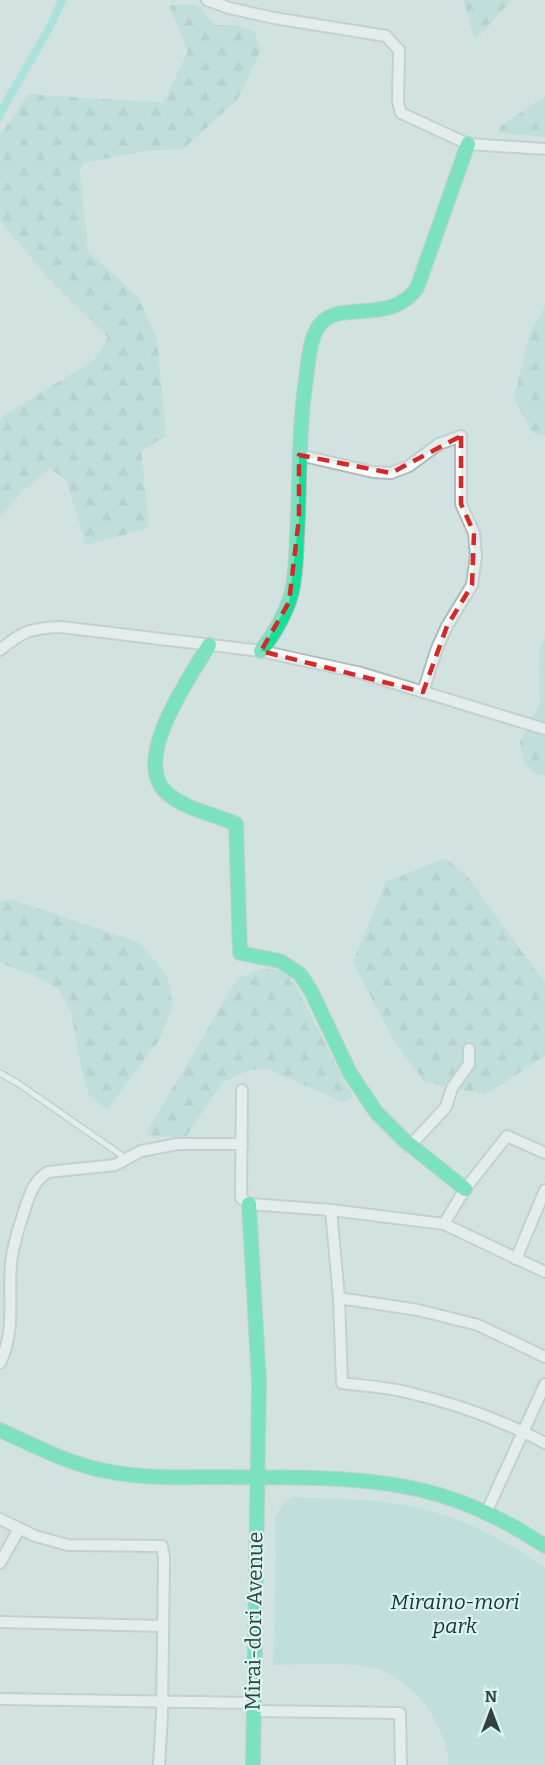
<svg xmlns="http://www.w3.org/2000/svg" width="545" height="1765" viewBox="0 0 545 1765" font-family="Bitter,serif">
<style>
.forest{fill:url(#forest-firs)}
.park{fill:#abdbd6}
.water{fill:#7ae1d6}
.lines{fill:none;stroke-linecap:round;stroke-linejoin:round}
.lane-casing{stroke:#afbcba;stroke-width:8}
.street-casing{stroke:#afbcba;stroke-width:14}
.fast-casing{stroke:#afbcba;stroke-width:16}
.lane{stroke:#f8fbfa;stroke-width:5}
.street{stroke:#f8fbfa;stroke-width:10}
.fast{stroke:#16e098;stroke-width:14}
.marked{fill:none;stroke:#d62828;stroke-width:4.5;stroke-dasharray:12 8;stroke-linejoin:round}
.labels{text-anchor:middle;stroke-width:4.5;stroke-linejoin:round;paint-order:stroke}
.park-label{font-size:21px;font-style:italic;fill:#1d3532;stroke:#d9f5f1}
.street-label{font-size:21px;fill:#34403e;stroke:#d9f5f1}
</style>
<defs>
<pattern id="forest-firs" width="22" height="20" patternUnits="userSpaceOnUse" patternTransform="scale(1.5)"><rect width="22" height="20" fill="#abdbd6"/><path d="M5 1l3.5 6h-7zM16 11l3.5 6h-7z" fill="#94bdb9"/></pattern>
</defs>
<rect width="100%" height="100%" fill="#d2e2e0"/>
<g class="forest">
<polygon points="463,0 512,0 475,40"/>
<polygon points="169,5 196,5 216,25 236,25 254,31 261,50 238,99 183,149 145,151 83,163 80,173 88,251 139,298 157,339 166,436 141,451 149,528 86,545 66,480 50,468 20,494 0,517 0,423 3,416 94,360 108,337 49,279 0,221 0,136 28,94 163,103 188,51"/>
<polygon points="545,96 545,137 498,133 501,126"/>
<polygon points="545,306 545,436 533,433 514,399 530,332"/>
<polygon points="545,637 545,775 535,774 523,762 520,742 540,703 539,649"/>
<polygon points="445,858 467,876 545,983 545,1056 485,1095 425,1082 393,1039 353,962 386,882"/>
<polygon points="13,900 140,943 167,976 173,1006 160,1039 107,1110 89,1095 81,1068 71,1012 58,988 34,976 0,963 0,901"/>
<polygon points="264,968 289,973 353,1097 344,1103 268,1069 249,1070 223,1082 185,1138 145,1135 237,979"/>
</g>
<path class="park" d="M 292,1497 C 339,1499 388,1498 434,1512 C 475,1524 511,1544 545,1568 L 545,1765 L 448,1765 C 449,1749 442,1735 435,1721 C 424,1697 393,1669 365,1666 C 335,1663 303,1665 273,1665 L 276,1558 L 275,1517 L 283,1504 Z"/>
<polygon class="water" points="58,0 67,0 53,29 0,122 0,105 46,26"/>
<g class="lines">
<defs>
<polyline id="lane" points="0,1073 19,1084 127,1159"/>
<g id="street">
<polyline points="207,0 229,8 274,18 386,36 399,50 398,102 401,113 468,144 545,149"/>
<polyline points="299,455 373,472 391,473 409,466 439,444 461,436 461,504 474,533 476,556 472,585 447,626 437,648 423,692"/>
<path d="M 0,650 C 23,631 30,628 61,627 L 261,651 L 361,673 L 545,729"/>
<polyline points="242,1090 241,1198 249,1204 331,1210 444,1224 545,1272"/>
<polyline points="409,1147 446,1107 452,1088 469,1064 469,1049"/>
<path d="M 331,1210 L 339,1298 L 342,1383 C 363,1386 386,1387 406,1392 C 454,1403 502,1420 545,1443"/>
<polyline points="444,1224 465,1189 507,1136 545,1153"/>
<polyline points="516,1259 545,1190"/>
<polyline points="339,1298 418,1310 478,1325 545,1357"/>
<path d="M 0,1363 C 16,1330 8,1298 11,1263 C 13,1243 20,1225 26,1205 C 31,1191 35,1180 48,1172 L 115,1165 L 141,1151 L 178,1144 L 242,1144"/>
<polyline points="486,1513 545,1384"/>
<polyline points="0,1519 35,1536 68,1545 162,1546 164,1558 162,1715 159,1765"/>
<polyline points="0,1563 19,1529"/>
<polyline points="0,1622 163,1626"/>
<polyline points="0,1699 253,1703"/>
<polyline points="253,1711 400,1713 401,1765"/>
</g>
<g id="fast">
<path d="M 209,645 C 190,677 129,762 168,794 C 187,810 214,814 236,824 L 240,953 L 280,961 L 300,974 L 311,991 L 350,1073 L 376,1112 L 404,1140 L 465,1189"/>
<path d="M 261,651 C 274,634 285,616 291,595 C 296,576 296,556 297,536 C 300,486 298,436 305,386 C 308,368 308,345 317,329 C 335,296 388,328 417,288 L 468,144"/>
<polyline points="249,1204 259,1382 253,1765"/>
<path d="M 0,1430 C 35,1446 69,1464 106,1471 C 145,1479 185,1477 225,1477 C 290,1478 357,1475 421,1490 C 465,1500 507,1521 545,1546"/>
</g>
</defs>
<use href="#lane" class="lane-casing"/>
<use href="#street" class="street-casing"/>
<use href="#fast" class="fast-casing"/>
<use href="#lane" class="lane"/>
<use href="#street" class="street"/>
<use href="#fast" class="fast"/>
</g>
<path d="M0 0H545V1765H0ZM 461,436 L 461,504 L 474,533 L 472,585 L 447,626 L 423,692 L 261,651 L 289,602 L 299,518 L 299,455 L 391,473 Z" fill="#d2e2e0" fill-opacity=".55" fill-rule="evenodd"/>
<path class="marked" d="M 461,436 L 461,504 L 474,533 L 472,585 L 447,626 L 423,692 L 261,651 L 289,602 L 299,518 L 299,455 L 391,473 Z"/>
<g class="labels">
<g class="park-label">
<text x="455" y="1609">Miraino-mori<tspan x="455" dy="24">park</tspan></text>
</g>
<g class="street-label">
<text transform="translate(254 1621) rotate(-89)" y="7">Mirai-dori Avenue</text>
</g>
</g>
<g transform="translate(491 1711)" stroke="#d9f5f1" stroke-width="4.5" paint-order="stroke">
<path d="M0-4.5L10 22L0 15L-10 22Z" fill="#34403e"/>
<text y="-9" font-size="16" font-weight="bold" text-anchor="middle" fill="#34403e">N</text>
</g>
</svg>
